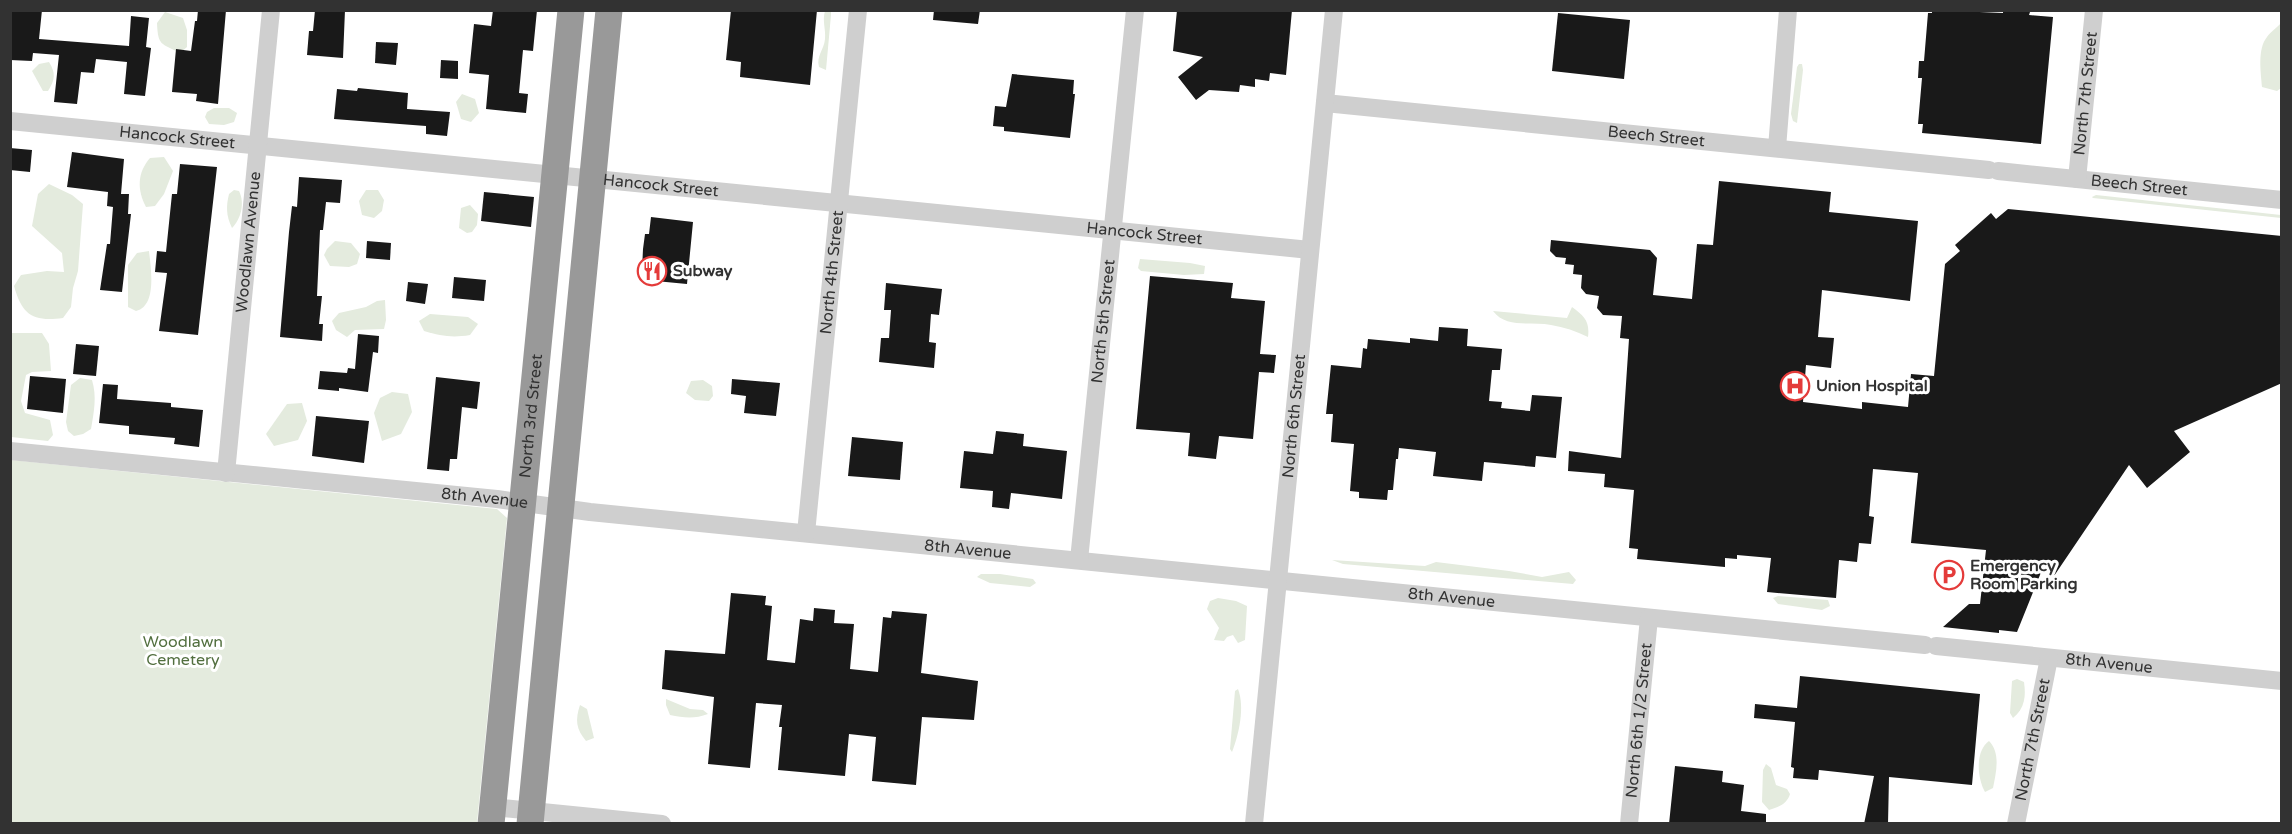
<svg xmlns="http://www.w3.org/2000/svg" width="2292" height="834" font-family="'Varela Round',sans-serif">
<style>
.green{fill:#e4ebde}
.building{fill:#191919}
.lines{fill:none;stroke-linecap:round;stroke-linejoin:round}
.minor{stroke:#cfcfcf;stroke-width:18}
.highway{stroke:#999;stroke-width:27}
.labels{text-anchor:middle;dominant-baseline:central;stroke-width:6;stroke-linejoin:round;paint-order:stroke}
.street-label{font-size:16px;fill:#323232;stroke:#fff}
.poi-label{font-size:16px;font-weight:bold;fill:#323232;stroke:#fff;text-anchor:start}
.park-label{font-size:16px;fill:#526f3f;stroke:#fff}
</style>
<rect width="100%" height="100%" fill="#fff"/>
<!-- green -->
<g class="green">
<path d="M825 11H831V15L826 70 819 67C816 56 824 50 825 39 826 29 822 21 825 11Z"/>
<path d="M165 12 183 18 187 30V47L180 53C161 43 158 46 157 23Z"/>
<path d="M2281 23V88L2277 91 2262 87C2261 73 2257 49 2267 37 2270 32 2277 28 2281 23Z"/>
<path d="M49 62C56 73 55 80 48 91H43L32 71 39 64Z"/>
<path d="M1799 64H1802L1803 70 1797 123 1793 121 1791 114 1797 67Z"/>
<path d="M462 94 475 99 479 113 471 122 461 119 456 102Z"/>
<path d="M214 108H229L237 113 234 122 224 125 209 124 205 117 207 112Z"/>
<path d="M164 157 173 171 164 194 155 206 146 207C137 190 137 173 150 158Z"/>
<path d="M49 184 72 195 83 204 78 271 73 288 71 307 63 318C33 322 22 315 14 286L21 275 47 271 64 272 62 253 32 226 38 194Z"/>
<path d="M234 190 239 191C245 203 241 219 232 228 226 216 226 206 229 194Z"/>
<path d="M366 190H378L384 200 382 211 374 218 362 215 359 201Z"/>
<path d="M2096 195 2281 215V218L2093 198 2092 197Z"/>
<path d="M470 205 478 214 477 225 472 232 467 233 459 228 461 208Z"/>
<path d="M335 241 351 243 360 254 357 264 349 267 330 266 324 255 327 249Z"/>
<path d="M149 251C151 269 157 306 136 311L128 307V265L137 253Z"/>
<path d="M1140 259 1190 263 1205 266 1204 274 1184 275 1141 271 1138 268Z"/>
<path d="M385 300 386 320 384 329 355 330 347 337 336 330 332 321 339 313 366 307 377 301Z"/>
<path d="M1572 307C1584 316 1590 321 1588 337 1576 331 1564 327 1551 325 1532 321 1506 329 1493 311L1567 318Z"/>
<path d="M430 314 468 317 478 324 470 335C452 338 441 336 424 331L419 321Z"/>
<path d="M11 333H42L49 344 51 371 32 372 26 375 21 401 25 413 50 420 53 435 48 441 11 437Z"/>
<path d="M80 378 92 380C97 397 94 411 91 429L83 434 74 436 68 431 66 422 71 385Z"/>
<path d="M703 380 712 386 713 396 709 401 695 400 686 393 691 381Z"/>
<path d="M392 392 408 394 412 412 401 434 382 441 374 413 380 398Z"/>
<path d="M302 403 307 421 298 440 274 446 266 434 287 404Z"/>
<path d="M11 460 497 509 507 518 477 823 11 824Z"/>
<path d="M1332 560 1425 566 1436 562 1509 571 1542 577 1569 572 1576 580 1573 584 1343 564Z"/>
<path d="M981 574H1000L1033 579 1036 583 1030 587 990 583 977 577Z"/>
<path d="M1778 596 1828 600 1830 606 1822 610 1778 604 1773 598Z"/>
<path d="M1218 598 1236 601 1247 606 1245 640 1238 643 1233 635 1227 637 1224 641 1214 640 1219 628 1207 609 1210 601Z"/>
<path d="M2017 679 2024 682C2026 696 2025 708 2013 718L2010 713 2012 681Z"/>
<path d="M1238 689C1245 707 1239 734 1232 752L1230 749 1235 691Z"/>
<path d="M666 699 690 709 703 710 708 714C695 719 684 718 670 715L666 705Z"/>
<path d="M580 705 587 709 594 738 586 741C576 729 575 720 580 705Z"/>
<path d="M1989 741C2001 753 1996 773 1993 788L1985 792C1977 778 1975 751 1989 741Z"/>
<path d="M1766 764 1771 768 1776 785 1787 789 1790 794C1787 804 1779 807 1769 810L1762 802 1763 770Z"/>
</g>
<!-- building -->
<g class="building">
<path d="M10 10H42L39 39 129 46 131 16 149 18 146 47 151 48 145 96 124 94 127 62 96 59 94 73 81 72 77 104 54 102 59 55 33 53 32 61 10 60Z"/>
<path d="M198 10H226L218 104 196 101 197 94 172 92 176 49 191 51 195 21H197Z"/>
<path d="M315 10H345L343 58 307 55 309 31H313Z"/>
<path d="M493 10H537L533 51 523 50 519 93 528 94 526 113 486 109 489 75 469 73 474 24 491 26Z"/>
<path d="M731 10H817L810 85 740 77 741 62 726 60Z"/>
<path d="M934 10H980L978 24 933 20Z"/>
<path d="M1177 10H1292L1286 75 1270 73 1269 81 1255 79V87L1240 85 1239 92 1209 90 1196 100 1178 77 1203 57 1173 51Z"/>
<path d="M1932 10 2003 13V10H2017L2030 12 2029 15 2053 17 2041 144 1922 133 1923 124H1918L1922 78H1918L1919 61H1924L1928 13H1932Z"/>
<path d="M1558 13 1630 20 1624 79 1552 71Z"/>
<path d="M376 42 398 43 396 65 375 63Z"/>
<path d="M441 60 458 61V79L440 78Z"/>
<path d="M1012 74 1074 80 1073 94H1075L1070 138 1004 131V127L993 126 995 106 1006 107Z"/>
<path d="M358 88 408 93 407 109 450 112 447 136 426 134V126L334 119 337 89 357 91Z"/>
<path d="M10 148 32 150 30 172 10 170Z"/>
<path d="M72 152 124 159 121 194H129L128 214H131L122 292 100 290 107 244H110L113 207 107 206 108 192 67 187Z"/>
<path d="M180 164 217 167 198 335 159 331 167 273 155 272 157 251 166 252 172 194H177Z"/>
<path d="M299 177 342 180 340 203 326 202 323 230H320L317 296H322L319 324H323L322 341 280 337 289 232 292 206 297 207Z"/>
<path d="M1719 181 1831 192 1829 212 1918 221 1910 301 1822 290 1818 337 1834 338 1831 368 1806 365 1803 402 1862 409V402L1908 407 1911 374 1934 376 1945 264 1960 251 1955 245 1991 213 1996 219 2008 209 2282 236V383L2174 431 2190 452 2147 488 2129 465 2054 576 2046 560 2017 632 1999 630V633L1943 627 1969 604H1980L1986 550 1911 543 1918 473 1873 469 1869 516 1874 517 1871 544 1859 543 1857 562 1839 560 1836 598 1767 592 1771 558 1737 555V559L1725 558V567L1637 559 1638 549 1629 548 1634 490 1604 487 1605 474 1568 471 1569 451 1621 458 1629 339 1620 338 1622 316 1603 315 1597 308 1599 296 1586 294 1581 288 1582 275 1573 274 1574 265 1565 264 1566 258 1556 257 1550 251 1551 240 1650 250 1657 258 1653 295 1692 299 1697 244 1713 245Z"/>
<path d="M484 192 534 197 531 227 481 221Z"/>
<path d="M651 217 693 222 687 284 645 280 646 271 642 270 643 249 645 234H649Z"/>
<path d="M367 241 391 243 390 260 366 258Z"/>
<path d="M1150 276 1233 283 1231 298 1265 301 1260 354 1276 355 1274 373 1259 372 1253 439 1219 436 1216 459 1188 456 1190 433 1136 429Z"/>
<path d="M454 277 486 280 484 301 452 298Z"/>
<path d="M408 282 428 284 425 304 406 301Z"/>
<path d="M886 283 942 289 939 315 931 314 929 342 936 343 934 368 879 362 881 338H889L891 310H884Z"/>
<path d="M1439 327 1468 329 1467 346 1502 349 1500 370H1492L1489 401 1502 402 1501 408 1530 411 1532 395 1562 397 1556 458 1536 456 1535 467 1484 462 1482 481 1433 476 1436 452 1399 448 1398 459H1396L1393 490H1388L1387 500 1359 498V492L1350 491 1354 444 1331 442 1333 414H1326L1331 365 1361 368 1363 348 1367 349 1368 339 1410 343V338L1438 341Z"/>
<path d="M358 334 379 336 378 353 373 352 368 392 339 388V391L318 389 320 371 347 373 348 368 355 369Z"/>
<path d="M76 344 99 346 96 376 73 374Z"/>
<path d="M30 376 66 379 63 413 27 409Z"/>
<path d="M436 377 480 382 477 409 462 407 457 459H450L449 471 427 469Z"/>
<path d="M732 379 780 383 776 416 744 413 746 396 731 394Z"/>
<path d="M103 384 118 385 117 399 171 403V407L203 410 199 447 174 444 175 438 129 434V426L99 423Z"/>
<path d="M316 416 369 421 364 463 312 456Z"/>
<path d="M996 431 1024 434 1023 446 1067 451 1062 499 1011 493 1009 509 992 507 993 491 960 488 964 451 993 454Z"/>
<path d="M852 437 903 442 900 480 848 476Z"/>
<path d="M731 593 766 596 765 605 772 606 767 660 795 663 800 619 813 621 814 608 835 610 834 623 854 624 850 669 878 672 883 617 891 618 892 611 927 614 921 673 978 681 974 720 922 717 916 785 872 781 876 737 849 734 845 776 778 770 782 727H779L782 705 756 703 750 768 708 764 714 697 662 689 665 650 725 654Z"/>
<path d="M1800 676 1980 694 1972 785 1889 777 1888 824H1864L1874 776 1819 770 1818 780 1793 778 1794 768 1791 767 1795 722 1754 718 1755 704 1797 708Z"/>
<path d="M1675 766 1723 771 1722 782 1744 785 1741 811 1766 814V824H1669Z"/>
</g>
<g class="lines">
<!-- minor -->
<g class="minor">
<path id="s1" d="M1325 103 1989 170"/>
<path id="s2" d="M10 121 1310 250"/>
<path d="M1777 148 1788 10"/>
<path id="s3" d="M1998 171 2282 200"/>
<path id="s4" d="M2077 179 2094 10"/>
<path id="s5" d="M10 451 497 499 590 512 1925 645"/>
<path id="s6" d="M226 473 271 10"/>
<path id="s7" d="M806 533 858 10"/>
<path id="s8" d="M1079 560 1135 10"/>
<path id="s9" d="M1936 646 2282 681"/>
<path d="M493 807 662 824"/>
<path id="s10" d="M1254 824 1334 10"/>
<path id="s11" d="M1629 824 1649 618"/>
<path id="s12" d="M2016 824 2049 658"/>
</g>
<!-- highway -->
<g class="highway">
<path id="s13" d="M491 824 571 10"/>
<path d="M530 824 609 10"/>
</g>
</g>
<!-- icons -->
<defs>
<g id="restaurant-ring" transform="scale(1.5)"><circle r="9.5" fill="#fff" stroke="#e43b3a" stroke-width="1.5"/><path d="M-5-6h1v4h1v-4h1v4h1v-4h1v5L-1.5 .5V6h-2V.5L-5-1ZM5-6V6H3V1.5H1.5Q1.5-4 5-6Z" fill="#e43b3a"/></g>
<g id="hospital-ring" transform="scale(1.5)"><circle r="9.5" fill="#fff" stroke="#e43b3a" stroke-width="1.5"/><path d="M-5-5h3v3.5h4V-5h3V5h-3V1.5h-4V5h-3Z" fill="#e43b3a"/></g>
<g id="parking-ring" transform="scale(1.5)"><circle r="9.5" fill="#fff" stroke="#e43b3a" stroke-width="1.5"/><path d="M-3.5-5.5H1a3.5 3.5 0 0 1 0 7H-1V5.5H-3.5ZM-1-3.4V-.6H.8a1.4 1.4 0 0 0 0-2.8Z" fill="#e43b3a"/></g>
</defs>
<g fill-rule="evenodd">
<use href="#restaurant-ring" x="652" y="271"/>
<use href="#hospital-ring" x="1795" y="386"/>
<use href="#parking-ring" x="1949" y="575"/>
</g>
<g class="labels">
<!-- street labels -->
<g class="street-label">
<text stroke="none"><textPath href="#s4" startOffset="86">North 7th Street</textPath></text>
<text stroke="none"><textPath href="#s1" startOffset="333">Beech Street</textPath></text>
<text stroke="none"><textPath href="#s2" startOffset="168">Hancock Street</textPath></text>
<text stroke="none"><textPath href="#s2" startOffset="654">Hancock Street</textPath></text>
<text stroke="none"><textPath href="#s3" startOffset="142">Beech Street</textPath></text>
<text stroke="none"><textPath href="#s2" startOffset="1140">Hancock Street</textPath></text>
<text stroke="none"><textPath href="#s6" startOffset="232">Woodlawn Avenue</textPath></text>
<text stroke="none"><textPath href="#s7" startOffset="262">North 4th Street</textPath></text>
<text stroke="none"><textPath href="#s8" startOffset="240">North 5th Street</textPath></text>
<text stroke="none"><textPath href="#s13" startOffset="410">North 3rd Street</textPath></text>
<text stroke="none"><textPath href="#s10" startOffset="410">North 6th Street</textPath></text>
<text stroke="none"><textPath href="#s5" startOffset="477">8th Avenue</textPath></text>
<text stroke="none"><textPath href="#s5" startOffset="963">8th Avenue</textPath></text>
<text stroke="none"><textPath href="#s5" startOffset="1449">8th Avenue</textPath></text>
<text stroke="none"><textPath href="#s9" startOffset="174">8th Avenue</textPath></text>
<text stroke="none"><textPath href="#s11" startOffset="104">North 6th 1/2 Street</textPath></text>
<text stroke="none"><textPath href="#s12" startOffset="86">North 7th Street</textPath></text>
</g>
<!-- poi labels -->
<g class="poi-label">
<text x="673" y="271">Subway</text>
<text x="1816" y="386">Union Hospital</text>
<text x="1970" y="566">Emergency<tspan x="1970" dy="18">Room Parking</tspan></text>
</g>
<!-- park labels -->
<g class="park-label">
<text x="183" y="642">Woodlawn<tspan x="183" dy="18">Cemetery</tspan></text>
</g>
</g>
<!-- border -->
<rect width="2292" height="834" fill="none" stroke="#323232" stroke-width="24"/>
</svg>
